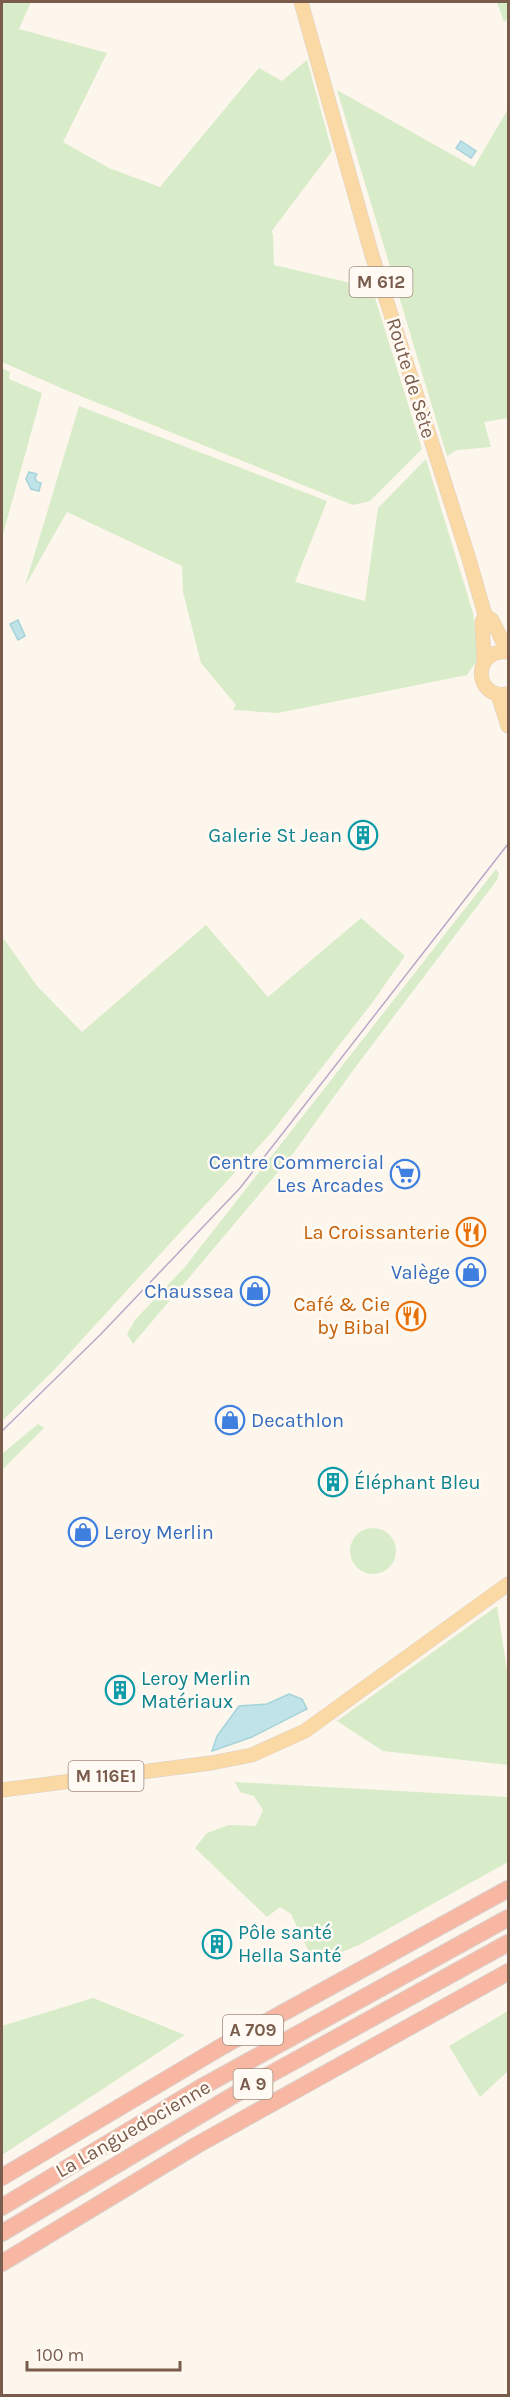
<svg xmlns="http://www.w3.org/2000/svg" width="510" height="2397" font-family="Karla,sans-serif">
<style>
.green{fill:#d8ecc9}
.water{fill:#bfe3e8;stroke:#a5d3da;stroke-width:1.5}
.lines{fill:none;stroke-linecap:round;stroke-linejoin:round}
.major-casing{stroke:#dad1cd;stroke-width:15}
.highway-casing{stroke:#dad1cd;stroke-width:18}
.major{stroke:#fbd9a5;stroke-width:14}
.highway{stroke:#f7b7a3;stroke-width:16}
.tram{stroke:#b9a8c9;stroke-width:1.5}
.labels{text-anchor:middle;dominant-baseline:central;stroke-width:5;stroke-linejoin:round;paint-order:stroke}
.shield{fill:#fffaf3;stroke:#a28b7f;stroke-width:1.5}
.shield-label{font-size:18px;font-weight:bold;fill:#7a5c4d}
.street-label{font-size:20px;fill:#7a5c4d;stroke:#fffaf3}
.culture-label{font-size:20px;fill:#0d838f;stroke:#fffaf3;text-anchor:start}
.shop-label{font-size:20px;fill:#366cbe;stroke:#fffaf3;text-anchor:end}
.food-label{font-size:20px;fill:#c56008;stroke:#fffaf3;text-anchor:end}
</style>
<rect width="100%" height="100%" fill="#fdf6ec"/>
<!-- green -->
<g class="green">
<path d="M2 2H31L19 29 107 53 63 142 109 168 160 187 259 68 282 81 307 60 332 151 271 232 273 234 274 265 372 288 422 449 370 501 353 505 68 391 2 362Z"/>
<path d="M497 2H508V18L504 22Z"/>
<path d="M337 90 474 167 508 109V418L484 422 491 447 457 450 447 456Z"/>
<path d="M2 368 10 372 9 379 42 393 2 538Z"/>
<path d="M79 406 327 501 295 582 365 601 378 508 426 459 473 613 478 648 476 662 467 675 278 713 233 710 236 705 201 663 183 592 182 566 67 512 25 586Z"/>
<path d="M496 869 499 873 497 880 354 1069 289 1159 133 1344 127 1334 135 1320 184 1268Z"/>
<path d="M361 918 405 956 372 1003 271 1133 55 1369 2 1421V941L4 939 37 986 82 1032 206 925 268 997Z"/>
<path d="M38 1424 44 1428 2 1470V1454Z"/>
<circle cx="373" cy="1551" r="23"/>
<path d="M497 1606 508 1677V1765L383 1751 337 1721Z"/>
<path d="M235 1782 508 1797V1862L359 1945 314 1963 291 1914 280 1907 267 1917 195 1848 207 1833 229 1825 256 1826 263 1810 254 1796 240 1792Z"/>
<path d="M93 1998 185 2035 2 2155V2026Z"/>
<path d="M508 2011V2071L480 2097 449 2046Z"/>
</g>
<!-- water -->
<g class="water">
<path d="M461 141 476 151 471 158 456 148Z"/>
<path d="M29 472 37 474 35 478 37 482 41 483 39 491 31 489 26 479Z"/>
<path d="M18 620 25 636 18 640 10 624Z"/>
<path d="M289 1694 302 1699 307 1709 252 1737 212 1751 217 1736 239 1706 267 1704Z"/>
</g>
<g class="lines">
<!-- major casing -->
<g class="major-casing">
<g id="major">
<path d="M301 2 371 252 469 559 485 615 482 622 484 662"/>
<path d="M485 615 492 620 508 652"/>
<path d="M508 652C471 649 474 700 508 694"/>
<path d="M498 695 508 726"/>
<path d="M2 1790 211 1763 252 1755 305 1731 508 1584"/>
</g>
</g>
<!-- highway casing -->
<g class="highway-casing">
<g id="highway">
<path d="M2 2177 221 2047 508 1889"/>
<path d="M2 2207 200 2088 508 1918"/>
<path d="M2 2233 249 2086 508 1943"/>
<path d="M2 2263 197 2145 508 1972"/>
</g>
</g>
<!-- major -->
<use href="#major" class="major"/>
<!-- highway -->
<use href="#highway" class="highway"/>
<!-- tram -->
<path class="tram" d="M2 1431 101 1334 240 1188 508 844"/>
</g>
<!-- icons -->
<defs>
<g id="building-ring" transform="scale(1.5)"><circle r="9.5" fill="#fffaf3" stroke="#0f9aa8" stroke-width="1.5"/><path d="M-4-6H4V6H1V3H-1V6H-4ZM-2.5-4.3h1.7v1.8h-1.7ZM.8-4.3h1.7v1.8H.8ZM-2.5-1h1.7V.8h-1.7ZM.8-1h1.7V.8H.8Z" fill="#0f9aa8"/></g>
<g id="supermarket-ring" transform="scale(1.5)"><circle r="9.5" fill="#fffaf3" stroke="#3f7fe0" stroke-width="1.5"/><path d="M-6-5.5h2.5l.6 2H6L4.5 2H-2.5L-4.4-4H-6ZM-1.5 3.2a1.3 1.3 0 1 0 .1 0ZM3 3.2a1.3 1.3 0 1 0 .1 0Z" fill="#3f7fe0"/></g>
<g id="restaurant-ring" transform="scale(1.5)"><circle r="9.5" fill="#fffaf3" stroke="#e8710a" stroke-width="1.5"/><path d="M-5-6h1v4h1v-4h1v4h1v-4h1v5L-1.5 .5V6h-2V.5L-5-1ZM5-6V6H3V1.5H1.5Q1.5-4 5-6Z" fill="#e8710a"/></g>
<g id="shop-ring" transform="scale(1.5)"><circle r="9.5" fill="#fffaf3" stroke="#3f7fe0" stroke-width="1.5"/><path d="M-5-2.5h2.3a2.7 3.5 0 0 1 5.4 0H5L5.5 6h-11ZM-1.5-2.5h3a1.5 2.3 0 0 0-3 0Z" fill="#3f7fe0"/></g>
</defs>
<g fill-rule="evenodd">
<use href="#building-ring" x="363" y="835"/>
<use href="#supermarket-ring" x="405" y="1174"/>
<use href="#restaurant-ring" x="471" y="1232"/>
<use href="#shop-ring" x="471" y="1272"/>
<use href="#shop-ring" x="255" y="1291"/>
<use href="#restaurant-ring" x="411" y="1316"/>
<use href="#shop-ring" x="230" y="1420"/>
<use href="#building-ring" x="333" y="1482"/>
<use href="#shop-ring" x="83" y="1532"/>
<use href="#building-ring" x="120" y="1690"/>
<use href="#building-ring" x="217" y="1944"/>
</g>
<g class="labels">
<!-- shield labels -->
<g class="shield">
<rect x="349.5" y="267" width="63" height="30" rx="4.5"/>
<rect x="68.5" y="1761" width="75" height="30" rx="4.5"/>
<rect x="223" y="2015" width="60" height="30" rx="4.5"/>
<rect x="233.5" y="2069" width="39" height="30" rx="4.5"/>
</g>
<g class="shield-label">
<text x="381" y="282">M 612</text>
<text x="106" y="1776">M 116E1</text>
<text x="253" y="2030">A 709</text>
<text x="253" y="2084">A 9</text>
</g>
<!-- street labels -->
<g class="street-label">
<text transform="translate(411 378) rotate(73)">Route de Sète</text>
<text transform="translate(133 2129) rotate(-30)">La Languedocienne</text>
</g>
<!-- culture labels -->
<g class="culture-label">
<text x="342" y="835" text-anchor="end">Galerie St Jean</text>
<text x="354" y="1482">Éléphant Bleu</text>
<text x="141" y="1678">Leroy Merlin<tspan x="141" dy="23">Matériaux</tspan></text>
<text x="238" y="1932">Pôle santé<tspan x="238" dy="23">Hella Santé</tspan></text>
</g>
<!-- shop labels -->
<g class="shop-label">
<text x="384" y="1162">Centre Commercial<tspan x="384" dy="23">Les Arcades</tspan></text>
<text x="450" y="1272">Valège</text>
<text x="234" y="1291">Chaussea</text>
<text x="251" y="1420" text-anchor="start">Decathlon</text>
<text x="104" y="1532" text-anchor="start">Leroy Merlin</text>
</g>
<!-- food labels -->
<g class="food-label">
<text x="450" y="1232">La Croissanterie</text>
<text x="390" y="1304">Café &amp; Cie<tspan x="390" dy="23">by Bibal</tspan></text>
</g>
</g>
<!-- border -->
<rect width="510" height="2397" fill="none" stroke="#7a5c4d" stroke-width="6"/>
<!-- scale -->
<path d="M27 2361v9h153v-9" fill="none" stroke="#7a5c4d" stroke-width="3"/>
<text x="36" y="2361" font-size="18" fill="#7a5c4d" stroke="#fffaf3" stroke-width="4.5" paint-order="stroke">100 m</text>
</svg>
